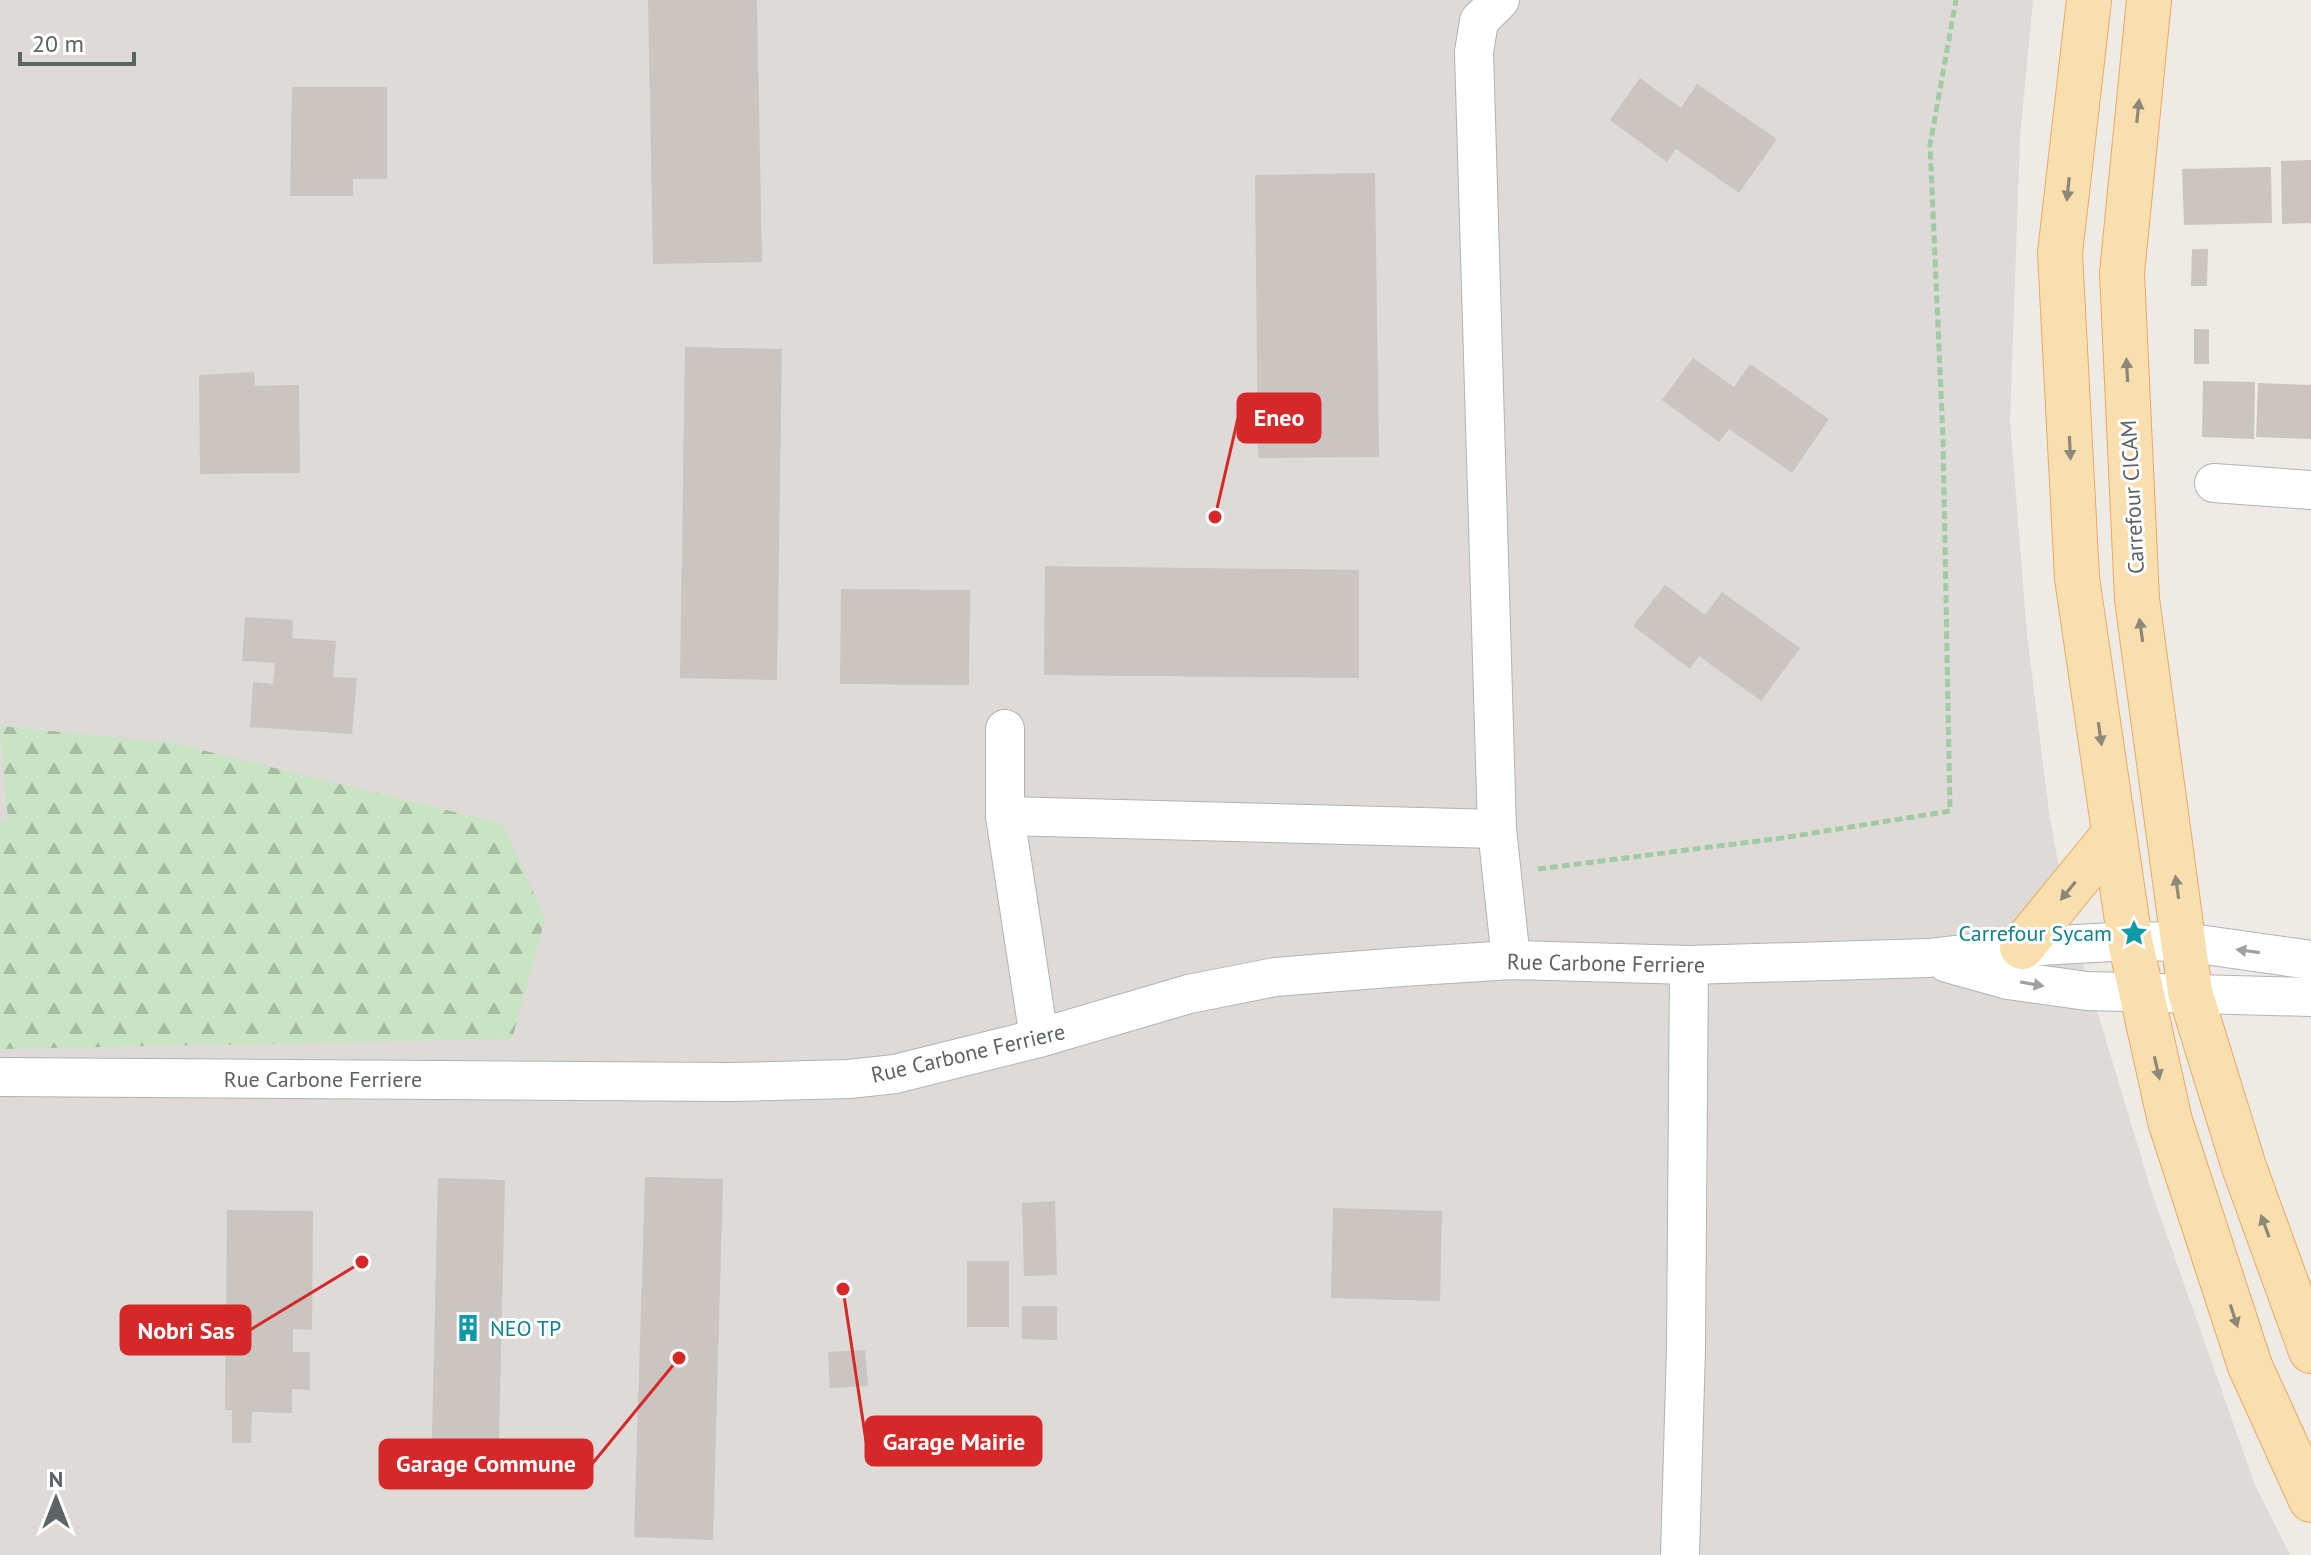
<svg xmlns="http://www.w3.org/2000/svg" width="2311" height="1555" font-family="'PT Sans',sans-serif">
<style>
.industrial{fill:#dddad7}
.forest{fill:url(#forest-firs)}
.building{fill:#cac5c1}
.lines{fill:none;stroke-linecap:round;stroke-linejoin:round}
.minor-casing{stroke:#b0b4b6;stroke-width:40}
.major-casing{stroke:#e9a962;stroke-width:46}
.path{stroke:#a1cca3;stroke-width:5;stroke-dasharray:8 4;stroke-linecap:butt}
.minor{stroke:#fff;stroke-width:38}
.major{stroke:#fadfae;stroke-width:44}
.oneway{fill:#8c887a}
.oneway2{fill:#9ea1a2}
.labels{text-anchor:middle;dominant-baseline:central;stroke-width:6;stroke-linejoin:round;paint-order:stroke}
.street-label{font-size:22px;fill:#5d6264;stroke:#fff}
.culture-label{font-size:22px;fill:#0d838f;stroke:#fff;text-anchor:end}
.leader{fill:none;stroke:#d62828;stroke-width:3}
.callout-dot{fill:#d62828;stroke:#fff;stroke-width:3}
.callout{fill:#d62828;stroke:#d62828;stroke-width:3}
.callout-label{font-size:24px;text-anchor:middle;font-weight:bold;fill:#fff}
</style>
<defs>
<pattern id="forest-firs" width="22" height="20" patternUnits="userSpaceOnUse" patternTransform="scale(2)"><rect width="22" height="20" fill="#c9e4c3"/><path d="M5 1l3.5 6h-7zM16 11l3.5 6h-7z" fill="#a6bca2"/></pattern>
</defs>
<rect width="100%" height="100%" fill="#eeeae5"/>
<!-- industrial -->
<path class="industrial" d="M0 0H2033L2020 137 2010 422 2027 634 2049 813 2067 911 2152 1193 2255 1485 2290 1555H0Z"/>
<!-- forest -->
<path class="forest" d="M0 726 173 743 503 824 545 919 512 1039 0 1049V822L8 820Z"/>
<!-- building -->
<g class="building">
<path d="M648 0H757L762 262 653 264Z"/>
<path d="M1640 78 1681 108 1697 84 1777 139 1739 193 1676 149 1667 162 1610 120Z"/>
<path d="M292 87H387V179H353V196H290Z"/>
<path d="M2311 160V223L2282 224 2281 161Z"/>
<path d="M2271 167 2272 223 2184 225 2182 169Z"/>
<path d="M1375 173 1379 457 1258 458 1255 175Z"/>
<path d="M2192 249H2208L2207 286H2191Z"/>
<rect x="2194" y="329" width="15" height="35"/>
<path d="M685 347 782 349 777 680 680 678Z"/>
<path d="M1693 358 1734 387 1750 364 1829 419 1792 473 1729 429 1719 442 1662 400Z"/>
<path d="M254 372 255 386 299 385 300 473 200 474 199 375Z"/>
<path d="M2203 381 2255 382 2254 439 2202 437Z"/>
<path d="M2258 383 2311 385V439L2256 437Z"/>
<path d="M1045 566 1359 570V678L1044 675Z"/>
<path d="M1665 585 1705 615 1722 592 1800 648 1761 701 1699 656 1690 669 1633 626Z"/>
<path d="M841 589 970 590 969 685 840 684Z"/>
<path d="M245 617 293 620 292 638 336 641 333 677 357 678 352 734 250 727 253 682 273 684 275 663 242 661Z"/>
<path d="M645 1177 723 1179 713 1540 634 1537Z"/>
<path d="M438 1178 505 1180 498 1479 431 1477Z"/>
<path d="M1055 1201 1057 1275 1024 1276 1022 1203Z"/>
<path d="M1333 1208 1442 1211 1440 1301 1331 1298Z"/>
<path d="M227 1210 313 1211 312 1330 293 1329V1352H310V1390L292 1389V1413L252 1412 251 1443H232V1410H225Z"/>
<rect x="967" y="1261" width="42" height="66"/>
<path d="M1022 1306H1057V1340L1022 1339Z"/>
<path d="M865 1350 868 1386 830 1388 828 1352Z"/>
</g>
<g class="lines">
<!-- minor casing -->
<g class="minor-casing">
<g id="minor">
<path d="M1500 0 1479 21 1474 52 1497 829 1511 960"/>
<path d="M2214 483 2311 490"/>
<path d="M1005 729V816L1039 1038"/>
<path d="M1005 816 1497 829"/>
<path d="M1947 963 2008 980 2087 991 2311 997"/>
<path d="M0 1077 730 1082 849 1079 895 1074 1039 1038 1189 994 1275 977 1402 967 1511 960 1689 965 1929 958 2022 947 2130 941 2184 942 2311 960"/>
<path d="M1680 1555 1686 1348 1689 965"/>
</g>
</g>
<!-- major casing -->
<g class="major-casing">
<g id="major">
<path d="M2089 0 2060 253 2077 578 2130 941 2170 1121 2250 1366 2311 1500"/>
<path d="M2149 0 2122 273 2137 599 2190 992 2244 1167 2311 1351"/>
<path d="M2022 947 2114 834"/>
</g>
</g>
<!-- path -->
<path class="path" d="M1538 869 1782 838 1950 811 1943 438 1930 145 1956 0"/>
<!-- minor -->
<use href="#minor" class="minor"/>
<!-- major -->
<use href="#major" class="major"/>
</g>
<!-- one-way arrows -->
<defs><path id="oneway-solid" d="M-6-.8H1V-3.2L6.5 0L1 3.2V.8H-6Z" transform="scale(2)"/></defs>
<g class="oneway">
<use href="#oneway-solid" transform="translate(2138 111) rotate(-84)"/>
<use href="#oneway-solid" transform="translate(2068 189) rotate(96)"/>
<use href="#oneway-solid" transform="translate(2127 370) rotate(-93)"/>
<use href="#oneway-solid" transform="translate(2070 448) rotate(87)"/>
<use href="#oneway-solid" transform="translate(2141 630) rotate(-98)"/>
<use href="#oneway-solid" transform="translate(2100 734) rotate(82)"/>
<use href="#oneway-solid" transform="translate(2177 887) rotate(-98)"/>
<use href="#oneway-solid" transform="translate(2068 891) rotate(129)"/>
<use href="#oneway-solid" transform="translate(2157 1068) rotate(77)"/>
<use href="#oneway-solid" transform="translate(2265 1226) rotate(-110)"/>
<use href="#oneway-solid" transform="translate(2234 1316) rotate(72)"/>
</g>
<g class="oneway2">
<use href="#oneway-solid" transform="translate(2248 951) rotate(-172)"/>
<use href="#oneway-solid" transform="translate(2032 984) rotate(10)"/>
</g>
<!-- icons -->
<defs>
<g id="sight-bare" transform="scale(2.16)"><path d="M0-6L1.8-2.2L6-1.7L2.9 1.2L3.7 5.4L0 3.3L-3.7 5.4L-2.9 1.2L-6-1.7L-1.8-2.2Z" fill="#0f9aa8" stroke="#fff" stroke-width="2.5" paint-order="stroke"/></g>
<g id="building-bare" transform="scale(2.16)"><path d="M-4-6H4V6H1V3H-1V6H-4ZM-2.5-4.3h1.7v1.8h-1.7ZM.8-4.3h1.7v1.8H.8ZM-2.5-1h1.7V.8h-1.7ZM.8-1h1.7V.8H.8Z" fill="#0f9aa8" stroke="#fff" stroke-width="2.5" paint-order="stroke"/></g>
</defs>
<g fill-rule="evenodd">
<use href="#sight-bare" x="2134" y="933"/>
<use href="#building-bare" x="468" y="1328"/>
</g>
<g class="labels">
<!-- street labels -->
<g class="street-label">
<text transform="translate(2132 497) rotate(-93)">Carrefour CICAM</text>
<text transform="translate(1606 963) rotate(1)">Rue Carbone Ferriere</text>
<text transform="translate(968 1053) rotate(-13)">Rue Carbone Ferriere</text>
<text x="323" y="1079">Rue Carbone Ferriere</text>
</g>
<!-- culture labels -->
<g class="culture-label">
<text x="2112" y="933">Carrefour Sycam</text>
<text x="490" y="1328" text-anchor="start">NEO TP</text>
</g>
</g>
<!-- callouts -->
<path class="leader" d="M1215 517L1238 418M362 1262L250 1330M843 1289L866 1441M679 1358L592 1464"/>
<g class="callout-dot">
<circle cx="1215" cy="517" r="8"/>
<circle cx="362" cy="1262" r="8"/>
<circle cx="843" cy="1289" r="8"/>
<circle cx="679" cy="1358" r="8"/>
</g>
<g class="callout">
<rect x="1238" y="394" width="82" height="48" rx="8"/>
<rect x="121" y="1306" width="129" height="48" rx="8"/>
<rect x="866" y="1417" width="175" height="48" rx="8"/>
<rect x="380" y="1440" width="212" height="48" rx="8"/>
</g>
<g class="callout-label">
<text x="1279" y="426">Eneo</text>
<text x="186" y="1339">Nobri Sas</text>
<text x="954" y="1450">Garage Mairie</text>
<text x="486" y="1472">Garage Commune</text>
</g>
<!-- north arrow -->
<g transform="translate(56 1499)" stroke="#ffffff" stroke-width="6" paint-order="stroke">
<path d="M0-6L14 30L0 20L-14 30Z" fill="#5d6264"/>
<text y="-12" font-size="22" font-weight="bold" text-anchor="middle" fill="#5d6264">N</text>
</g>
<!-- scale -->
<path d="M20 52v12h114v-12" fill="none" stroke="#5d6264" stroke-width="4"/>
<text x="32" y="52" font-size="24" fill="#5d6264" stroke="#ffffff" stroke-width="6" paint-order="stroke">20 m</text>
</svg>
